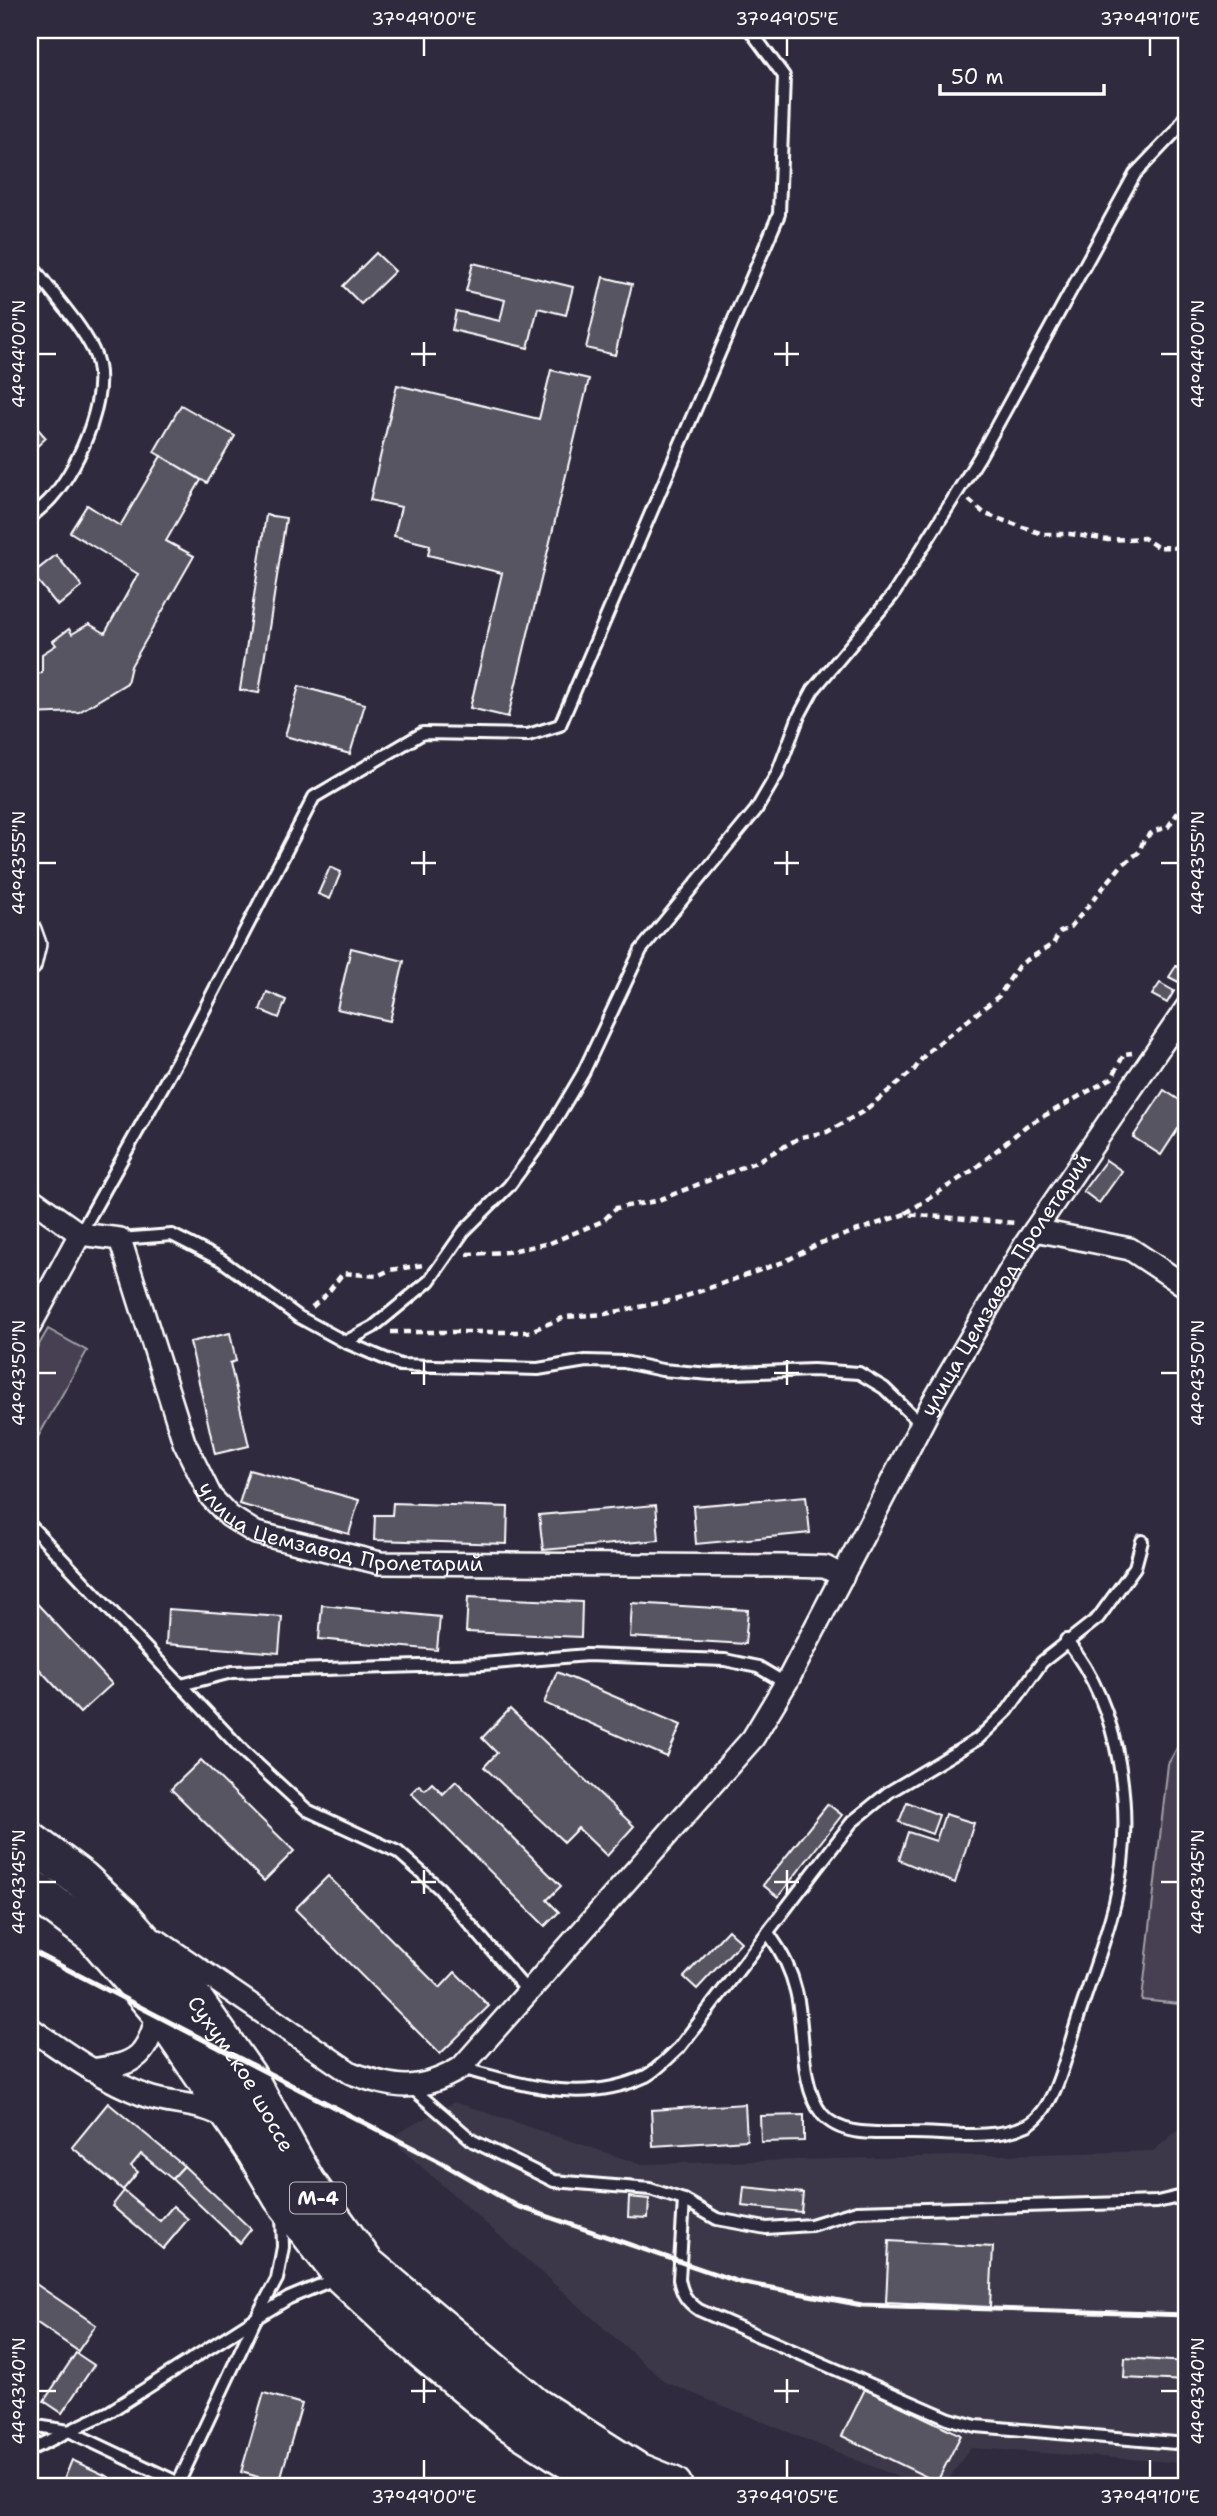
<svg xmlns="http://www.w3.org/2000/svg" width="1217" height="2516" font-family="'Shantell Sans',sans-serif">
<style>
.built{fill:#3c3749}
.green{fill:#464152;stroke:#a2a0a8;stroke-width:2}
.building{fill:#595564;stroke:#fff;stroke-width:2}
.lines{fill:none;stroke-linecap:round;stroke-linejoin:round}
.service-casing{stroke:#fff;stroke-width:16}
.minor-casing{stroke:#fff;stroke-width:26}
.trunk-casing{stroke:#fff;stroke-width:42}
.path{stroke:#fff;stroke-width:4.5;stroke-dasharray:7 5;stroke-linecap:butt}
.service{stroke:#2f2a3d;stroke-width:10}
.minor{stroke:#2f2a3d;stroke-width:21}
.trunk{stroke:#2f2a3d;stroke-width:37}
.rail{stroke:#fff;stroke-width:5}
.ticks{fill:none;stroke:#fff;stroke-width:2.5}
.labels{text-anchor:middle;dominant-baseline:central;stroke-width:5;stroke-linejoin:round;paint-order:stroke}
.shield{fill:#2f2a3d;stroke:#c1bfc5;stroke-width:2}
.shield-label{font-size:19px;font-weight:bold;fill:#fff}
.street-label{font-size:21px;fill:#fff;stroke:#2f2a3d}
.neatline{fill:none;stroke:#fff;stroke-width:2.5}
.ticks-label{font-size:18px;text-anchor:middle;fill:#fff}
</style>
<rect width="100%" height="100%" fill="#2f2a3d"/>
<filter id="ink" filterUnits="userSpaceOnUse"><feTurbulence type="fractalNoise" baseFrequency=".0143" numOctaves="2"/><feDisplacementMap in="SourceGraphic" scale="14" xChannelSelector="R" yChannelSelector="G"/><feConvolveMatrix kernelMatrix="1 2 1 2 8 2 1 2 1" color-interpolation-filters="sRGB"/></filter>
<g filter="url(#ink)">
<!-- built -->
<path class="built" d="M454 2102 640 2164 1153 2151 1187 2122V2463L970 2448 944 2486H920L665 2382 389 2138Z"/>
<!-- green -->
<g class="green">
<path d="M48 1329 87 1351 30 1451V1360Z"/>
<path d="M1187 1730V2024L1179 2004 1142 2000 1168 1764Z"/>
</g>
<!-- building -->
<g class="building">
<path d="M376 253 395 271 361 304 343 286Z"/>
<path d="M473 263 573 287 566 315 538 308 528 348 452 330 456 311 500 321 505 300 466 291Z"/>
<path d="M603 277 632 284 615 355 586 348Z"/>
<path d="M30 284 43 295 30 311Z"/>
<path d="M551 370 589 379 508 717 470 708 502 573 428 555 430 545 394 536 401 507 370 500 397 385 539 419Z"/>
<path d="M181 405 235 436 207 483 154 452Z"/>
<path d="M30 420 46 438 30 453Z"/>
<path d="M161 456 201 480 166 541 194 556 131 666 127 683 79 712 30 714V674L42 673V654L56 645 53 641 69 629 72 634 89 624 105 633 138 574 70 532 87 505 120 526Z"/>
<path d="M266 515 286 518 259 693 240 690Z"/>
<path d="M56 555 82 586 58 606 32 574Z"/>
<path d="M299 686 365 704 350 754 285 736Z"/>
<path d="M330 867 341 872 330 899 318 894Z"/>
<path d="M351 948 404 961 390 1021 337 1009Z"/>
<path d="M1176 966 1187 972 1186 986 1169 977Z"/>
<path d="M1160 983 1174 991 1167 1003 1152 995Z"/>
<path d="M267 992 286 1000 279 1018 260 1010Z"/>
<path d="M1164 1090 1187 1105V1115L1161 1155 1133 1137Z"/>
<path d="M1106 1160 1122 1171 1099 1203 1083 1191Z"/>
<path d="M230 1333 236 1361 230 1363 249 1446 215 1454 190 1342Z"/>
<path d="M249 1470 359 1500 349 1534 239 1504Z"/>
<path d="M806 1496 810 1533 696 1544 693 1506Z"/>
<path d="M393 1503 508 1507 507 1544 374 1540 375 1515H392Z"/>
<path d="M656 1505 659 1540 543 1550 539 1515Z"/>
<path d="M30 1596 112 1684 80 1713 30 1659Z"/>
<path d="M468 1597 582 1602 581 1637 466 1632Z"/>
<path d="M632 1603 748 1610 745 1644 630 1637Z"/>
<path d="M322 1605 440 1617 437 1650 319 1639Z"/>
<path d="M168 1609 282 1617 279 1653 166 1644Z"/>
<path d="M557 1672 681 1725 667 1757 544 1703Z"/>
<path d="M510 1709 634 1826 607 1856 578 1828 564 1842 484 1767 497 1753 482 1738Z"/>
<path d="M201 1760 294 1851 264 1881 171 1789Z"/>
<path d="M456 1781 561 1886 547 1900 559 1912 545 1926 411 1793 419 1785 425 1790 432 1783 443 1794Z"/>
<path d="M907 1802 939 1815 932 1834 899 1822Z"/>
<path d="M828 1804 842 1815 778 1897 763 1885Z"/>
<path d="M945 1814 974 1823 955 1883 899 1860 908 1832 936 1841Z"/>
<path d="M328 1876 440 1988 455 1972 489 2006 440 2054 295 1909Z"/>
<path d="M728 1930 741 1942 697 1989 684 1977Z"/>
<path d="M108 2103 184 2166 172 2179 141 2154 131 2166 138 2172 123 2190 72 2147Z"/>
<path d="M745 2104 747 2140 653 2146 651 2110Z"/>
<path d="M804 2115V2141L761 2142 760 2116Z"/>
<path d="M184 2166 251 2229 240 2243 172 2179Z"/>
<path d="M744 2187 803 2193 801 2212 742 2206Z"/>
<path d="M124 2191 160 2221 173 2206 188 2219 163 2249 112 2206Z"/>
<path d="M629 2197 649 2199 648 2218 628 2217Z"/>
<path d="M889 2241 993 2247 990 2307 886 2302Z"/>
<path d="M30 2280 96 2325 78 2351 30 2318Z"/>
<path d="M76 2353 94 2365 62 2413 44 2401Z"/>
<path d="M1125 2358 1187 2362V2381L1124 2378Z"/>
<path d="M865 2389 961 2435 937 2482 842 2436Z"/>
<path d="M264 2393 302 2404 279 2483 241 2472Z"/>
<path d="M72 2460 109 2477 106 2486 62 2484Z"/>
</g>
<g class="lines">
<!-- service casing -->
<g class="service-casing">
<g id="service">
<path d="M30 269 36 271C55 297 79 322 93 350 113 390 80 465 53 496 47 504 37 511 30 518"/>
<path d="M80 1234 187 1043 314 797 423 733 528 735 560 725 779 214 784 76 750 30"/>
<path d="M120 1239 172 1235 221 1260 299 1317 345 1342 400 1365 538 1369 586 1361 624 1362 662 1370 711 1374 813 1370 859 1373 884 1388 922 1425"/>
<path d="M345 1342 373 1327 429 1281 464 1231 509 1186 545 1137 583 1073 641 950 756 810 777 774 799 716 813 690 893 595 980 456 1135 174 1175 132 1187 114"/>
<path d="M30 1525 244 1752 307 1810 398 1852 439 1888 528 1992"/>
<path d="M181 1685 232 1672 483 1664 587 1655 725 1660 758 1667 785 1683"/>
<path d="M769 1934C782 1952 791 1969 796 1991 805 2025 799 2086 822 2114 843 2139 884 2132 912 2133 949 2133 993 2141 1027 2125 1055 2111 1066 2055 1075 2028 1088 1986 1105 1944 1115 1902 1136 1816 1122 1709 1066 1640"/>
<path d="M461 2068C523 2085 583 2105 646 2076 657 2070 669 2057 679 2048L852 1822 889 1792 978 1739 1008 1710 1042 1662 1098 1618 1135 1567 1142 1541"/>
<path d="M412 2088 473 2141 554 2181 650 2189 684 2200 717 2219 766 2228 811 2225 857 2211 1157 2202 1187 2195"/>
<path d="M684 2200 679 2279C682 2294 686 2301 699 2310L950 2419 976 2426 1187 2444"/>
<path d="M30 2425 69 2431 109 2412 256 2318 277 2279 283 2247 282 2214"/>
<path d="M30 2450 69 2431 179 2483"/>
<path d="M177 2486 256 2318 289 2298 337 2278"/>
</g>
</g>
<!-- minor casing -->
<g class="minor-casing">
<g id="minor">
<path d="M30 930 35 944 30 965"/>
<path id="s1" d="M30 1198 80 1234 120 1239 184 1442 211 1497 229 1516 256 1533 380 1563 785 1566 825 1567 843 1576"/>
<path d="M1035 1230 1130 1249 1187 1287"/>
<path d="M30 1326 80 1234"/>
<path id="s2" d="M158 1941 351 2073C395 2089 419 2093 461 2068L753 1738 789 1678 932 1404 1026 1243 1187 1007"/>
<path d="M30 2028C67 2054 103 2080 146 2096 173 2106 205 2102 228 2120"/>
<path d="M91 2070C140 2064 146 2056 159 2010"/>
</g>
</g>
<!-- trunk casing -->
<g class="trunk-casing">
<g id="trunk">
<path id="s3" d="M30 1841 81 1879 121 1916 191 1996 247 2076 306 2182 365 2264 534 2406 636 2471 673 2486"/>
<path d="M30 1887 95 1936 159 2010 256 2152 282 2197 343 2276 418 2346 510 2422 610 2486"/>
</g>
</g>
<!-- path -->
<g class="path">
<path d="M969 500 985 514 1043 534H1070L1108 540 1144 538 1157 547 1187 548"/>
<path d="M906 1213 973 1170 1026 1126 1112 1078 1124 1054 1132 1053"/>
<path d="M467 1254 506 1252 550 1243 603 1221 616 1208 656 1201 758 1161 801 1137 827 1132 864 1111 914 1070 926 1053 999 996 1019 965 1053 944 1060 932 1070 928 1121 866 1139 852 1144 839 1154 831 1168 827 1187 799"/>
<path d="M312 1307 327 1294 343 1273 377 1276 390 1270 423 1265"/>
<path d="M391 1332H528L565 1317 605 1314 678 1299 786 1261 818 1244 905 1214 1015 1223"/>
</g>
<!-- service -->
<use href="#service" class="service"/>
<!-- minor -->
<use href="#minor" class="minor"/>
<!-- trunk -->
<use href="#trunk" class="trunk"/>
<!-- rail -->
<path class="rail" d="M30 1950 444 2164 517 2206 739 2282 862 2305 1187 2315"/>
</g>
</g>
<!-- ticks -->
<path class="ticks" d="M424 38V56M787 38V56M1150 38V56M424 342V366M787 342V366M38 354H56M411 354H436M774 354H799M1161 354H1178M424 851V875M787 851V875M38 863H56M411 863H436M774 863H799M1161 863H1178M424 1360V1385M787 1360V1385M38 1373H56M411 1373H436M774 1373H799M1161 1373H1178M424 1870V1894M787 1870V1894M38 1882H56M411 1882H436M774 1882H799M1161 1882H1178M424 2379V2403M787 2379V2403M38 2391H56M411 2391H436M774 2391H799M1161 2391H1178M424 2460V2478M787 2460V2478M1150 2460V2478"/>
<g class="labels">
<!-- shield labels -->
<rect class="shield" x="290" y="2182.5" width="56" height="31" rx="5"/>
<g class="shield-label">
<text x="318" y="2198">М-4</text>
</g>
<!-- street labels -->
<g class="street-label">
<text stroke="none"><textPath href="#s2" startOffset="1309">улица Цемзавод Пролетарий</textPath></text>
<text stroke="none"><textPath href="#s1" startOffset="513">улица Цемзавод Пролетарий</textPath></text>
<text stroke="none"><textPath href="#s3" startOffset="317">Сухумское шоссе</textPath></text>
</g>
</g>
<!-- margin -->
<rect width="1217" height="2516" fill="none" stroke="#2f2a3d" stroke-width="77"/>
<!-- scale -->
<path d="M940 84v10h164v-10" fill="none" stroke="#ffffff" stroke-width="3.5"/>
<text x="951" y="84" font-size="21" fill="#ffffff" stroke="#2f2a3d" stroke-width="5" paint-order="stroke">50 m</text>
<rect x="38" y="38" width="1140" height="2440" class="neatline"/>
<g class="ticks-label">
<text x="424" y="25">37°49'00"E</text>
<text x="787" y="25">37°49'05"E</text>
<text x="1150" y="25">37°49'10"E</text>
<text transform="translate(19 354) rotate(-90)" y="6">44°44'00"N</text>
<text transform="translate(1198 354) rotate(-90)" y="6">44°44'00"N</text>
<text transform="translate(19 863) rotate(-90)" y="6">44°43'55"N</text>
<text transform="translate(1198 863) rotate(-90)" y="6">44°43'55"N</text>
<text transform="translate(19 1373) rotate(-90)" y="6">44°43'50"N</text>
<text transform="translate(1198 1373) rotate(-90)" y="6">44°43'50"N</text>
<text transform="translate(19 1882) rotate(-90)" y="6">44°43'45"N</text>
<text transform="translate(1198 1882) rotate(-90)" y="6">44°43'45"N</text>
<text transform="translate(19 2391) rotate(-90)" y="6">44°43'40"N</text>
<text transform="translate(1198 2391) rotate(-90)" y="6">44°43'40"N</text>
<text x="424" y="2503">37°49'00"E</text>
<text x="787" y="2503">37°49'05"E</text>
<text x="1150" y="2503">37°49'10"E</text>
</g>
</svg>
